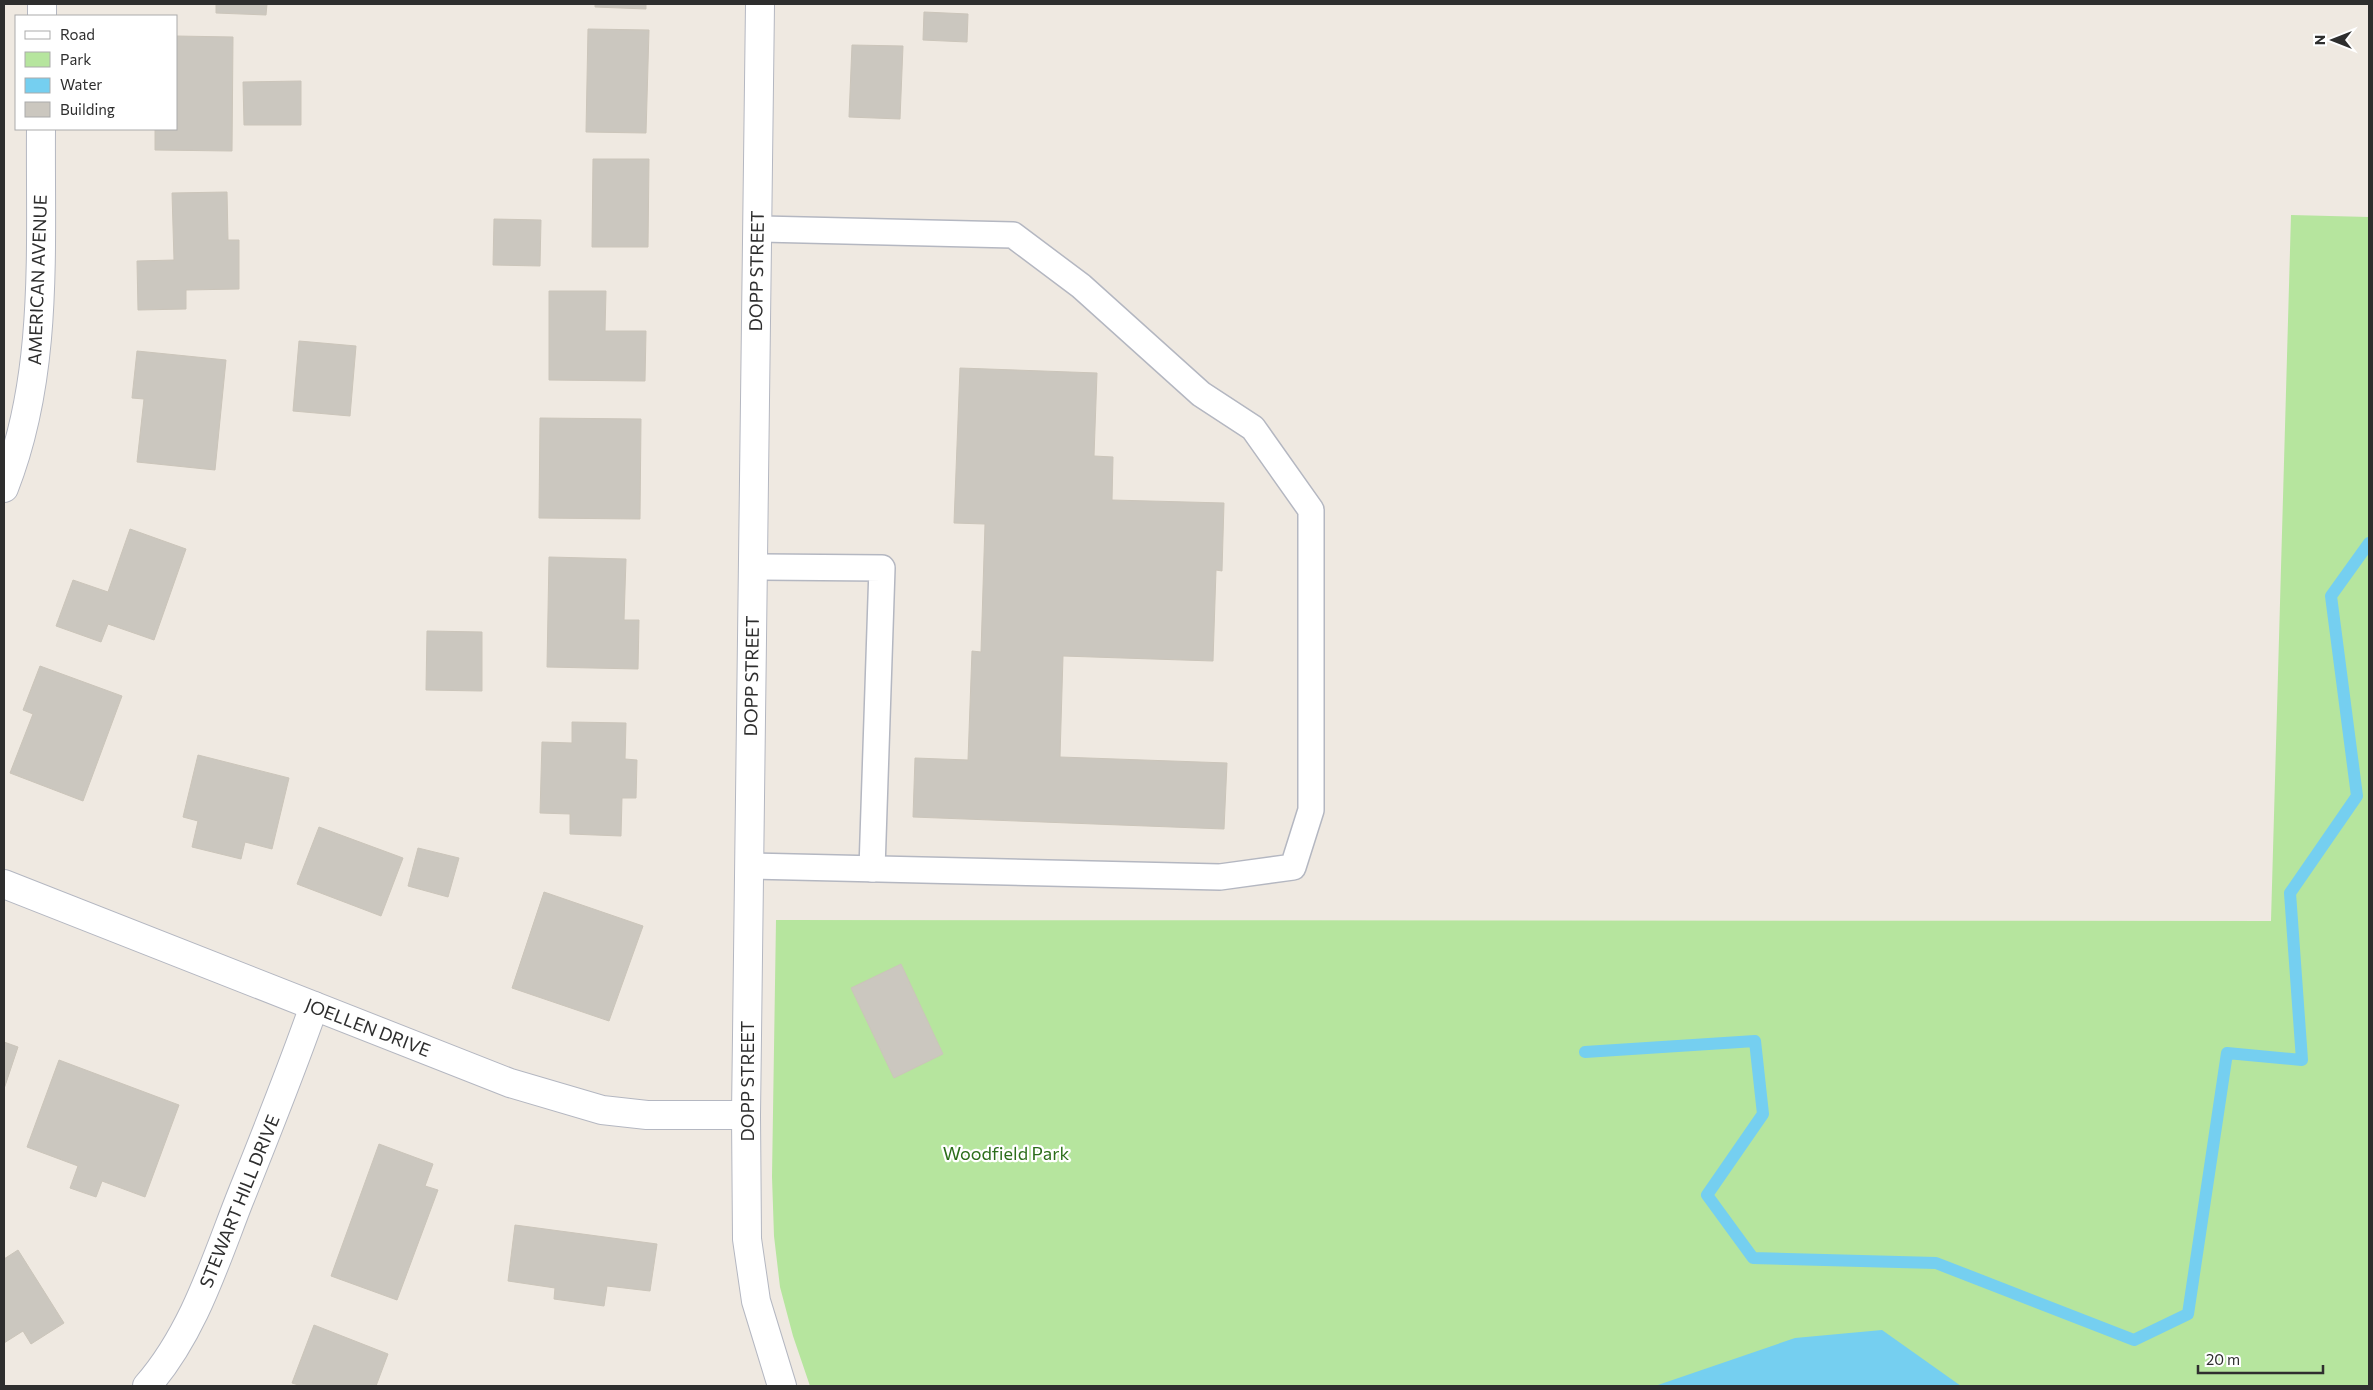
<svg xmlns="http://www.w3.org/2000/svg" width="2373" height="1390" font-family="Commissioner,sans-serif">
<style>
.green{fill:#b6e59e}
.water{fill:#75cff0}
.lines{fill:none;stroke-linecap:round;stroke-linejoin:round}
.stream{stroke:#75cff0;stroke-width:12}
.building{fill:#cbc7bf;stroke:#cbc5ba}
.service-casing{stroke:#b4b7c1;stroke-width:28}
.minor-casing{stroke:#b4b7c1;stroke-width:30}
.service{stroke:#fff;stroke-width:25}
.minor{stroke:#fff;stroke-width:28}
.labels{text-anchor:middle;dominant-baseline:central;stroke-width:4.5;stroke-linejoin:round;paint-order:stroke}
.street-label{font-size:18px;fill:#2e2e2e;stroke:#fff}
.park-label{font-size:18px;fill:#2c6e1b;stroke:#fff}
</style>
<rect width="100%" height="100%" fill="#efe9e1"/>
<!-- green -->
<path class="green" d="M2291 215 2369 217V1386H810L793 1336 780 1287 774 1236 772 1177 776 920 2271 921Z"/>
<!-- water -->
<path class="water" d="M1882 1330 1961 1386H1655L1795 1338Z"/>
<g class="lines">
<!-- stream -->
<path class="stream" d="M1585 1052 1755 1041 1763 1114 1707 1195 1753 1258 1936 1263 2134 1340 2188 1314 2227 1053 2302 1060 2290 893 2357 796 2331 596 2369 543"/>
</g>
<!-- building -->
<g class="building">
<path d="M216 4H267L266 15 216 13Z"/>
<path d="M595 4H646V9L595 7Z"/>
<path d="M924 12 968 14 967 42 923 40Z"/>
<path d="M588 29 649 30 646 133 586 132Z"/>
<path d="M176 36 233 37 232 151 155 150V129H176Z"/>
<path d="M852 45 903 46 900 119 849 117Z"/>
<path d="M301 81V125H244L243 82Z"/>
<path d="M593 159H649L648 247H592Z"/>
<path d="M227 192 228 240H239V289L186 290V309L138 310 137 261 174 260 172 193Z"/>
<path d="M494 219 541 220 540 266 493 265Z"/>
<path d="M549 291H606L605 331H646L645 381 549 380Z"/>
<path d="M299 341 356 346 350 416 293 411Z"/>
<path d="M137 351 226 360 215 470 137 462 144 399 132 398Z"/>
<path d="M960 368 1097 373 1094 456 1113 457 1112 500 1224 503 1222 571 1216 570 1213 661 1063 656 1060 757 1227 763 1224 829 913 817 915 758 968 760 972 651 981 652 985 524 954 523Z"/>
<path d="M540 418 641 419 640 519 539 518Z"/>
<path d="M130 529 186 549 154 640 108 624 101 642 56 626 73 580 108 592Z"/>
<path d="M549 557 626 559 624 620H639L638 669 547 667Z"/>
<path d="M427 631 482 632V691L426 690Z"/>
<path d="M40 666 122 696 83 801 10 773 33 714 23 710Z"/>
<path d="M572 722 626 723 625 759 637 760 636 798H622L621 836 570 834V814L540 813 542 742 572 743Z"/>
<path d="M198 755 289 778 272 849 245 842 241 859 192 847 198 821 183 817Z"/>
<path d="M319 827 403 858 381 916 297 884Z"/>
<path d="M418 848 459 858 448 897 408 886Z"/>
<path d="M544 892 643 926 609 1021 512 988Z"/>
<path d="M901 964 943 1054 894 1078 851 988Z"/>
<path d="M4 1042 18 1047 4 1089Z"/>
<path d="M59 1060 179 1105 145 1197 102 1181 96 1197 70 1188 78 1166 27 1147Z"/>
<path d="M379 1144 433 1164 425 1186 438 1190 397 1300 331 1276Z"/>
<path d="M515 1225 657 1244 650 1291 607 1286 604 1306 554 1299 555 1288 508 1281Z"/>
<path d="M18 1250 64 1323 31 1344 23 1331 4 1343V1259Z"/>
<path d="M314 1325 388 1354 376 1386H302L292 1383Z"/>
</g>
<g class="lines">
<!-- service casing -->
<g class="service-casing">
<g id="service">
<path d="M753 567 882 568 872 869"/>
<path d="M749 866 1220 877 1293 867 1311 810V510L1253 428 1201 394 1081 286 1013 235 757 229"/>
</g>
</g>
<!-- minor casing -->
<g class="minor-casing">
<g id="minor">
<path d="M760 4 746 1115 747 1239 756 1301 782 1386"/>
<path d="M42 16V4"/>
<path d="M4 488C49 374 40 249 41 129"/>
<path d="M4 884 510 1083 602 1110 647 1115H746"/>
<path d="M147 1386C193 1333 214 1265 239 1201 265 1136 291 1072 314 1006"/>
</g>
</g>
<!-- service -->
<use href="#service" class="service"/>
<!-- minor -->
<use href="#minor" class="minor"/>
</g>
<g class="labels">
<!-- street labels -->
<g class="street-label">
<text transform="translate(756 271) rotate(-89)">DOPP STREET</text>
<text transform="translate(37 280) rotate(-88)">AMERICAN AVENUE</text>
<text transform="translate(751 676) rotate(-89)">DOPP STREET</text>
<text transform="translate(368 1027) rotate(21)">JOELLEN DRIVE</text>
<text transform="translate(747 1081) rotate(-90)">DOPP STREET</text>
<text transform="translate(239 1201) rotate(-68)">STEWART HILL DRIVE</text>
</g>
<!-- park labels -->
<g class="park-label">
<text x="1006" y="1153">Woodfield Park</text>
</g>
</g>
<!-- border -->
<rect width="2373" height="1390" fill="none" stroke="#2e2e2e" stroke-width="10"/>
<!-- legend -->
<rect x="15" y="15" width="162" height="115" fill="#ffffff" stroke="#ababab"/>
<rect x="25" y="31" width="25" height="8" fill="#ffffff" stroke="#ababab"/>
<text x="60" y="40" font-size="15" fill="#2e2e2e">Road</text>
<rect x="25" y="52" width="25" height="15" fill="#b6e59e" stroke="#ababab"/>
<text x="60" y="65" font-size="15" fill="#2e2e2e">Park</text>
<rect x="25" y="78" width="25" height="15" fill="#75cff0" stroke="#ababab"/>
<text x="60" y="90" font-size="15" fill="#2e2e2e">Water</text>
<rect x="25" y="102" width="25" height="15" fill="#cbc7bf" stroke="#ababab"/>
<text x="60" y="115" font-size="15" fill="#2e2e2e">Building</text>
<!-- north arrow -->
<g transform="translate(2333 40) rotate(270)" stroke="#ffffff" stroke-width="4" paint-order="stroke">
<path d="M0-4L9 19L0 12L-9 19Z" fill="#2e2e2e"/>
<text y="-8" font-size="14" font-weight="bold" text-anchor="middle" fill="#2e2e2e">N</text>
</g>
<!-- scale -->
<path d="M2198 1365v8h125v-8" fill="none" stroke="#2e2e2e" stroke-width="2.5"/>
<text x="2206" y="1365" font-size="15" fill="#2e2e2e" stroke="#ffffff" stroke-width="4" paint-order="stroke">20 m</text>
</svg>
